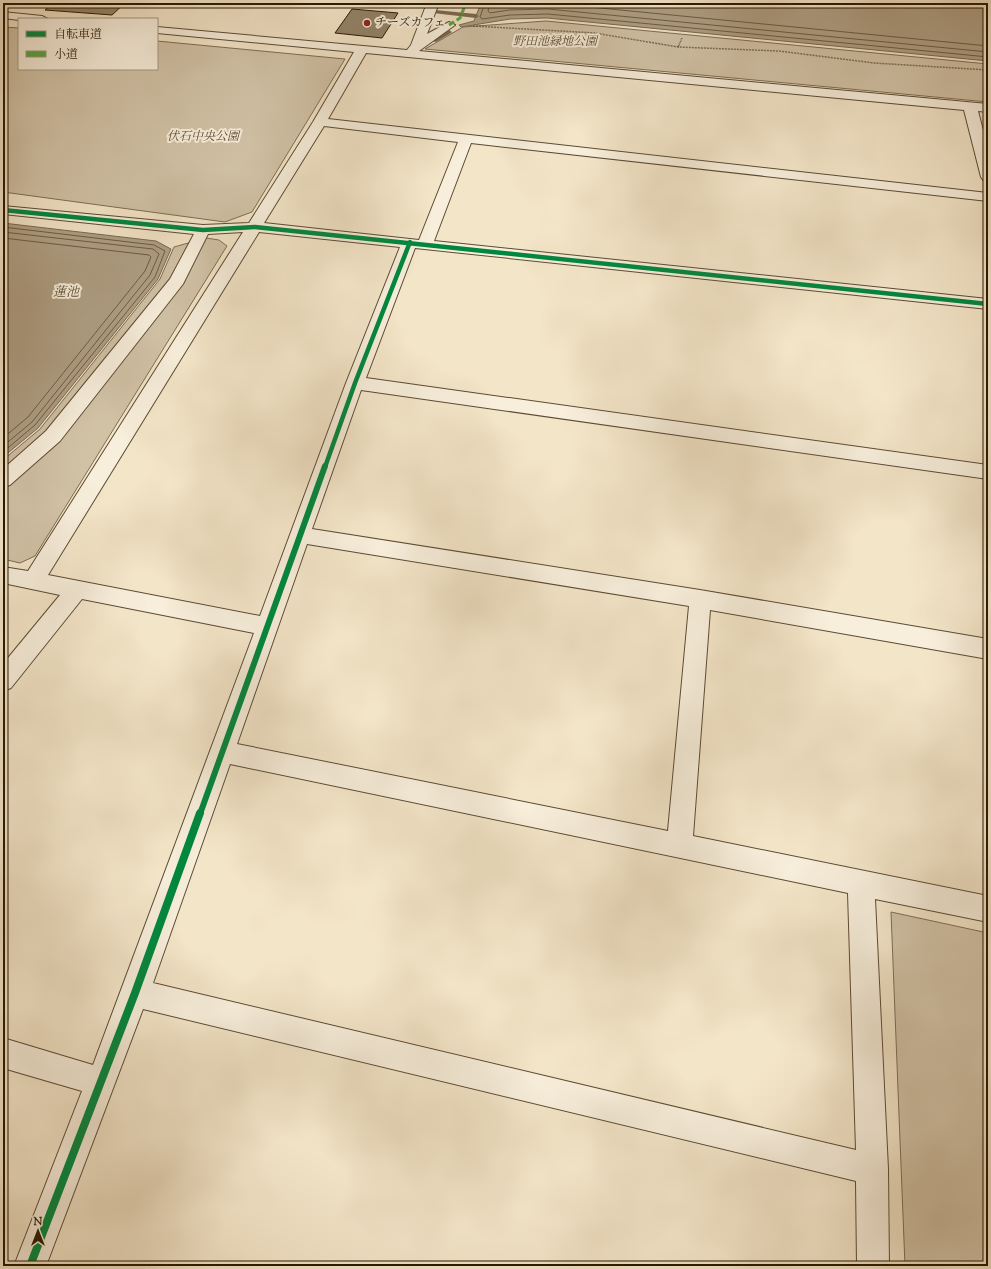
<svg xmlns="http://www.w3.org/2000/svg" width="991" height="1269" font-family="'Sorts Mill Goudy','Noto Serif JP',serif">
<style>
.green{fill:#d1c2a6;stroke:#7e6d54}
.water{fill:#af9f84;stroke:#7a6950}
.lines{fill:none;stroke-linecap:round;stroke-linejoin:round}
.shore{stroke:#6c5c42;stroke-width:1}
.stream{fill:#7a6950;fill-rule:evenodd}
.building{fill:#938368;stroke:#2a1801}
.minor-casing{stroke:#5c4b33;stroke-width:2}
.path{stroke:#2a1801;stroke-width:1.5;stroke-dasharray:0.5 1;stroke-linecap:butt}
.minor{fill:#f7eedb;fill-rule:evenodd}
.quiet{stroke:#53a940;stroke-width:3;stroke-dasharray:6 3;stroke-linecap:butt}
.cycleway-far2-casing{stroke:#f7eedb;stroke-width:6}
.cycleway-far1-casing{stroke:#f7eedb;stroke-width:8}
.cycleway-casing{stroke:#f7eedb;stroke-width:10}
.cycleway-far2{stroke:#00873e;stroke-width:4.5}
.cycleway-far1{stroke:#00873e;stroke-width:6}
.cycleway{stroke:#00873e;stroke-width:8}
.poi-dot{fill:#8f2418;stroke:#f7eedb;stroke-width:1.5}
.labels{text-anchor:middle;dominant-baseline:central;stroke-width:4;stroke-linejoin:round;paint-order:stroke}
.far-poi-label{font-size:12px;fill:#2a1801;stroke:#f7eedb;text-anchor:start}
.far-park-label{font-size:12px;font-style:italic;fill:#5c4b33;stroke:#f7eedb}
.far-water-label{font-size:13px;font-style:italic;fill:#5f4e35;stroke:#f7eedb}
</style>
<rect width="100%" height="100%" fill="#f3e5c8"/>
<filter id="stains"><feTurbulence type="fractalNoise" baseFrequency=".005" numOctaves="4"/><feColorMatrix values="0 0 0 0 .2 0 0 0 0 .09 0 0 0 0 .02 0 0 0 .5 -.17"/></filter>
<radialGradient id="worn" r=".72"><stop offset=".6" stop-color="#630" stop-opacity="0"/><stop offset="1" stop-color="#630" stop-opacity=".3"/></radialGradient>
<!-- green -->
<g class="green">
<path d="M546 21 988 64V102L425 49 463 27Z"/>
<path d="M3 27 19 28V69H157V41L345 59 252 212 225 222 3 192Z"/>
<path d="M206 238 219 240 227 246 35 556 20 563 3 559V460L40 429 160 279 174 247Z"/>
<path d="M891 912 988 933V1266H905Z"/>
</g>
<!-- water -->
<g class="water">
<path d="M481 3H988V61L547 18 510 19 461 27 459 25 474 21Z"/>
<path d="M3 223 156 241 171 249 158 279 38 428 3 457Z"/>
</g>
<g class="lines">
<!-- shore -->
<g class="shore">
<path d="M485 3 480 17 482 19 510 15 548 14 988 57"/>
<path d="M490 3 488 11 490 13 509 10 548 9 988 52"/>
<path d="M496 3 498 5 549 3 988 46"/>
<path d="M3 227 154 245 165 251 155 277 35 425 3 452"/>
<path d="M3 232 153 249 159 254 150 275 32 422 3 446"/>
<path d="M3 238 149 255 151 257 145 271 28 417 3 438"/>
</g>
<!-- stream -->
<g class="stream">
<path d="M435 10 476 14 479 16 476 18 433 13Z"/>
<path d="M449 30 452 32 451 33 436 42 431 41Z"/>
</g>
</g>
<!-- building -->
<g class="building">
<path d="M53 3H125L112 15 45 10Z"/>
<path d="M352 9 398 13 382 38 335 33Z"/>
</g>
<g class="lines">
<!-- minor casing -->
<g class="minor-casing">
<g id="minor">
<path d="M427 3H439L427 34 449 22 455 25 419 51 988 104V112L978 111 988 150V181L983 180 981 177 964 110 366 53 328 119 988 193V201L471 143 434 241 988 299V309L415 248 366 378 988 465V479L361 390 312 529 700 590 988 639V659L710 610 693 836 988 896V922L875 899 888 1169 889 1266H857L856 1181 143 1009 46 1266H14L82 1091 3 1068V1038L93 1065 254 633 82 599 11 688 3 691V664L60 595 3 583V567L28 571 243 232 208 234 183 284 60 441 10 485 3 487V469L46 431 170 279 194 234 3 214V206L203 225 249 223 313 122 354 52 157 33V27L407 50 411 45ZM324 126 458 142 419 240 264 223ZM259 232 400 247 346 383 260 616 48 575ZM307 544 689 606 668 831 237 744ZM230 764 848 893 856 1150 153 983Z"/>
<path d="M3 12 42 16 48 19 19 20 3 18Z"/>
</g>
</g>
<!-- path -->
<g class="path">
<path d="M473 26 595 33 678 47 779 51 874 63 988 70"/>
<path d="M678 47 682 38"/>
</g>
<!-- minor -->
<use href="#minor" class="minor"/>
<!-- quiet -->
<path class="quiet" d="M449 25 460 18 466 3"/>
<!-- cycleway-far2 casing -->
<g class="cycleway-far2-casing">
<g id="cycleway-far2">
<path d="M3 210 203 230 255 227 988 304"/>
<path d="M325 467 355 383 410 242"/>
</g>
</g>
<!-- cycleway-far1 casing -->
<g class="cycleway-far1-casing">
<path id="cycleway-far1" d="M200 814 325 466"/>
</g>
<!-- cycleway casing -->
<g class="cycleway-casing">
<path id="cycleway" d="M30 1266 135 993 200 813"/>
</g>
<!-- cycleway-far2 -->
<use href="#cycleway-far2" class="cycleway-far2"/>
<!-- cycleway-far1 -->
<use href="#cycleway-far1" class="cycleway-far1"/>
<!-- cycleway -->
<use href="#cycleway" class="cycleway"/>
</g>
<!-- markers -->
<circle class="poi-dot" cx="367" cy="23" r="4"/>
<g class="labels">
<!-- far-poi labels -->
<g class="far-poi-label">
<text x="375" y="23">チーズカフェ</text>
</g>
<!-- far-park labels -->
<g class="far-park-label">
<text x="555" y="42">野田池緑地公園</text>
<text x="203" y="137">伏石中央公園</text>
</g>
<!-- far-water labels -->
<g class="far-water-label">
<text x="66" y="293">蓮池</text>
</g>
</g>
<!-- margin -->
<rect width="991" height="1269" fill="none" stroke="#f3e5c8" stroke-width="16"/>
<rect x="4" y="4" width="983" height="1261" fill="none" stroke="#2a1801" stroke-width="2"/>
<rect x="8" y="8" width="975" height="1253" fill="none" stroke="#2a1801"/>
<!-- legend -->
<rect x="18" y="18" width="140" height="52" fill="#f7eedb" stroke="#a59884"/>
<rect x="26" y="31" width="20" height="6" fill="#00873e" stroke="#a59884"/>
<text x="54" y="38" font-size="12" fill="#2a1801">自転車道</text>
<rect x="26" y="51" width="20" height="6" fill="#53a940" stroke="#a59884"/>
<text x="54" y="58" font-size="12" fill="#2a1801">小道</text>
<!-- north arrow -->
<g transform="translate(38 1231)" stroke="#f7eedb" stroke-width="3" paint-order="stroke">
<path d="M0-3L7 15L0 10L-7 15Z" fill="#2a1801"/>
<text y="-6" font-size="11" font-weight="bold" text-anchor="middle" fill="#2a1801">N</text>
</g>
<rect width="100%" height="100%" filter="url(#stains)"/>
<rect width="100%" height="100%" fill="url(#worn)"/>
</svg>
